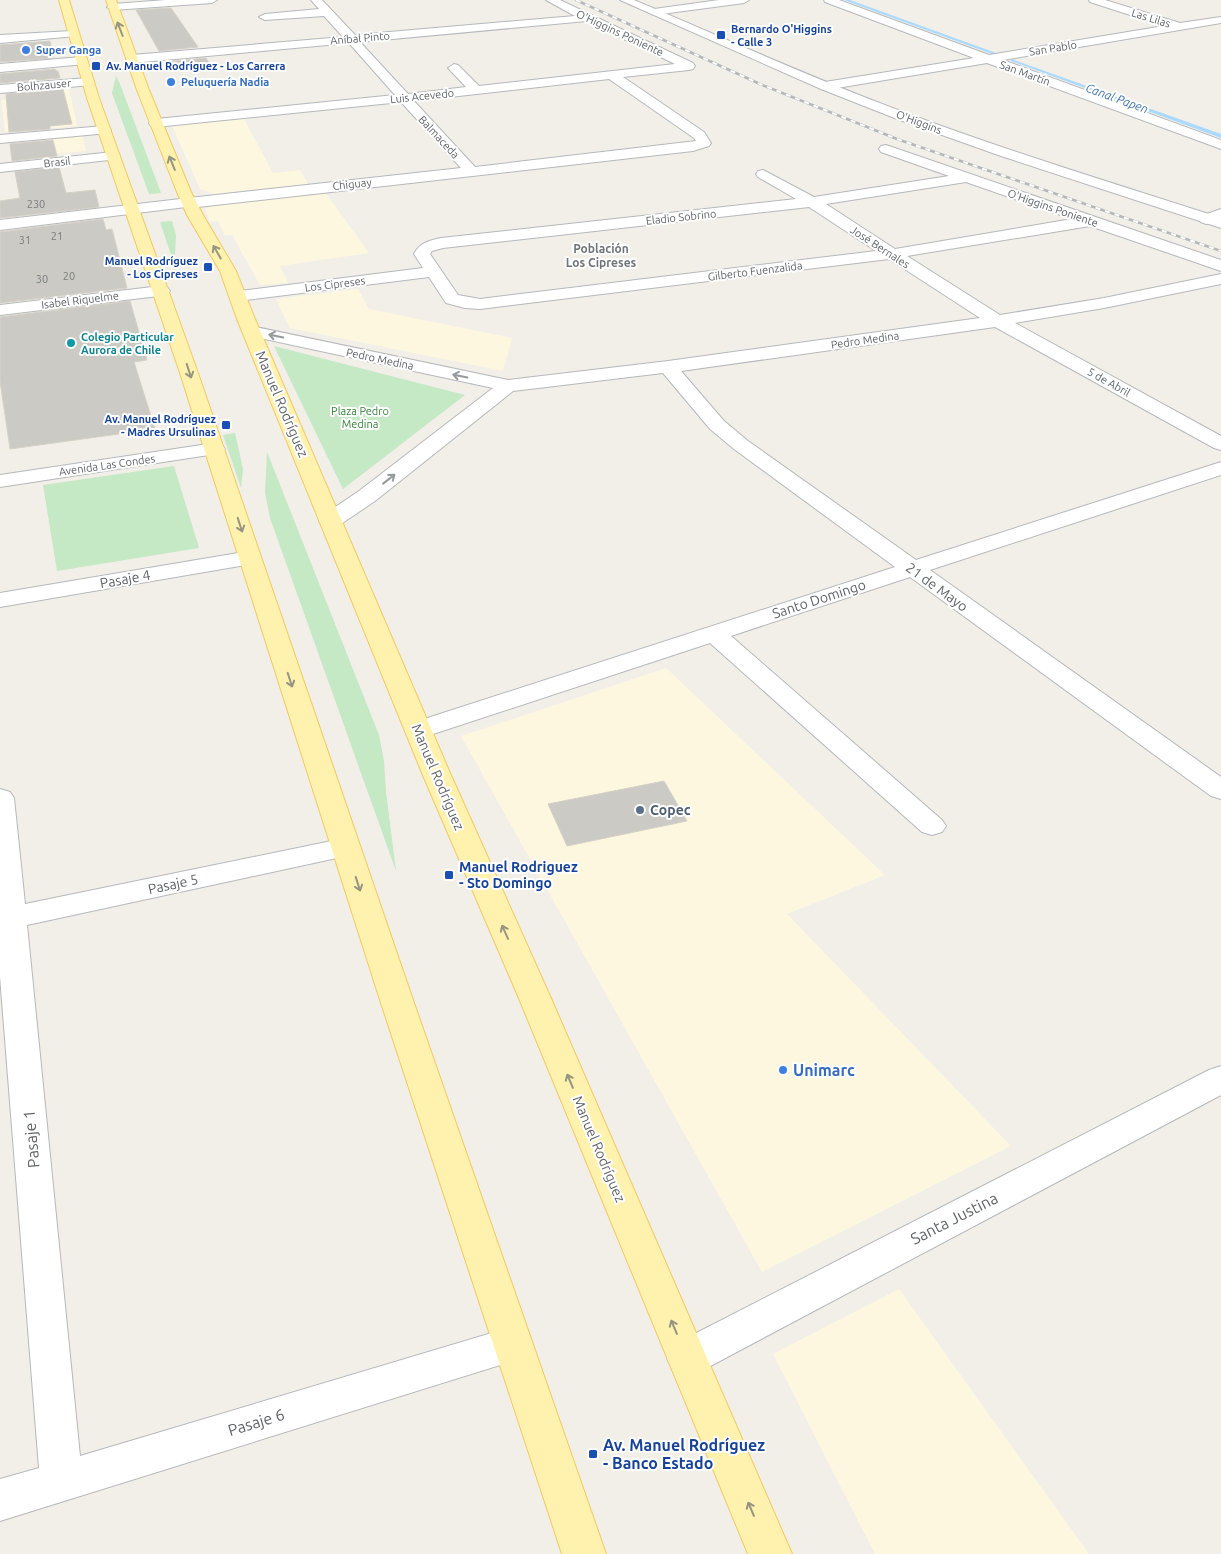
<svg xmlns="http://www.w3.org/2000/svg" width="1221" height="1554" font-family="Ubuntu,sans-serif">
<style>
.commercial{fill:#fef7e0}
.green{fill:#c5e8c5}
.lines{fill:none;stroke-linecap:round;stroke-linejoin:round}
.stream{fill:#aadaff;fill-rule:evenodd}
.building{fill:#cccac5;stroke:#d6d1c6}
.minor-casing{stroke:#b5b8bc;stroke-width:2}
.tertiary-casing{stroke:#b5b8bc;stroke-width:2}
.primary-casing{stroke:#f2c960;stroke-width:2}
.minor{fill:#fff;fill-rule:evenodd}
.tertiary{fill:#fff;fill-rule:evenodd}
.primary{fill:#fff2af;fill-rule:evenodd}
.rail-casing{stroke:#b6b7b8;stroke-width:2.5}
.rail{stroke:#fff;stroke-width:2;stroke-dasharray:5;stroke-linecap:butt}
.oneway{stroke:#979581}
.oneway2{stroke:#979a9d}
.transit-dot{fill:#1a4fb4;stroke:#fff;stroke-width:2}
.shop-dot{fill:#3f7fe0;stroke:#fff;stroke-width:2}
.culture-dot{fill:#0f9aa8;stroke:#fff;stroke-width:2}
.service-dot{fill:#5c6f8a;stroke:#fff;stroke-width:2}
.labels{text-anchor:middle;dominant-baseline:central;stroke-width:4;stroke-linejoin:round;paint-order:stroke}
.far-street-label{font-size:11px;fill:#5f6368;stroke:#fff}
.far-transit-label{font-size:11px;font-weight:bold;fill:#164399;stroke:#fff;text-anchor:start}
.far-shop-label{font-size:11px;font-weight:bold;fill:#366cbe;stroke:#fff;text-anchor:start}
.number-label{font-size:11px;fill:#7a7d7f}
.far-culture-label{font-size:11px;font-weight:bold;fill:#0d838f;stroke:#fff;text-anchor:start}
.far-park-label{font-size:11px;fill:#348238;stroke:#fff}
.far-water-label{font-size:12px;font-style:italic;fill:#4174aa;stroke:#fff}
.far-neighbourhood-label{font-size:12px;font-weight:bold;fill:#70757a;stroke:#fff}
.street-label{font-size:14px;fill:#5f6368;stroke:#fff}
.service-label{font-size:14px;font-weight:bold;fill:#4e5e75;stroke:#fff;text-anchor:start}
.transit-label{font-size:14px;font-weight:bold;fill:#164399;stroke:#fff;text-anchor:start}
.near-shop-label{font-size:16px;font-weight:bold;fill:#366cbe;stroke:#fff;text-anchor:start}
.near-street-label{font-size:16px;fill:#5f6368;stroke:#fff}
.near-transit-label{font-size:16px;font-weight:bold;fill:#164399;stroke:#fff;text-anchor:start}
</style>
<rect width="100%" height="100%" fill="#f1efe8"/>
<!-- commercial -->
<g class="commercial">
<path d="M61 87 69 88 77 126 5 132 1 100 23 98 22 90Z"/>
<path d="M244 119 273 173 300 170 308 184 214 194 200 189 172 126Z"/>
<path d="M82 135 86 151 48 154 45 138Z"/>
<path d="M325 192 369 253 280 266 288 283 260 285 232 235H225L218 221 210 222 205 209 215 204Z"/>
<path d="M358 289 369 309 512 338 503 371 290 328 276 299Z"/>
<path d="M666 668 885 875 787 914 1011 1146 762 1272 461 736Z"/>
<path d="M899 1289 1089 1554H875L773 1354Z"/>
</g>
<!-- green -->
<g class="green">
<path d="M116 76 120 84 161 193 149 194 112 93Z"/>
<path d="M172 221 176 235 175 255H171L160 222Z"/>
<path d="M274 346 465 395 343 489Z"/>
<path d="M235 433 243 469 241 488 223 435Z"/>
<path d="M267 452 379 735 384 761 386 792 396 871 270 518 265 493Z"/>
<path d="M174 466 199 548 57 571 43 485Z"/>
</g>
<g class="lines">
<!-- stream -->
<g class="stream">
<path d="M844 0H850L996 53 992 54Z"/>
<path d="M1011 59 1221 134V138L1011 61Z"/>
</g>
</g>
<!-- building -->
<g class="building">
<path d="M171 8 198 47 159 51 136 10Z"/>
<path d="M50 41 53 58 0 62V45Z"/>
<path d="M206 58 209 63 169 67 165 62Z"/>
<path d="M55 69 56 71H58L60 78 0 83V74Z"/>
<path d="M63 89 72 124 50 126V129L9 132 6 94Z"/>
<path d="M53 140 57 156 12 161 10 144Z"/>
<path d="M59 167 66 193 95 190 99 207 0 218V201L20 198 15 172Z"/>
<path d="M103 219 106 230 112 229 127 288 0 303V232Z"/>
<path d="M130 301 147 360 134 362 155 429 10 449 0 381V317Z"/>
<path d="M664 781 687 821 567 846 548 804Z"/>
</g>
<g class="lines">
<!-- minor casing -->
<g class="minor-casing">
<g id="minor">
<path d="M166 0H217L212 3 113 10 107 7 113 4Z"/>
<path d="M311 0H322L355 35 575 16 546 0H560L693 63 695 66 693 69 689 70 623 77 704 132 711 143 709 146 693 151 189 208 184 206 181 203 184 200 189 198 461 168 401 102 156 127 151 126 149 123 151 120 156 119 395 95 349 43 132 63 126 59 132 55 343 37 324 16 265 20 259 17 265 14 319 9ZM587 21 675 64 479 86 458 65 454 64 448 68 466 87 408 94 360 42ZM609 79 694 138 696 141 475 167 414 101Z"/>
<path d="M719 0H749L744 3 654 15 648 12 654 9Z"/>
<path d="M824 0H839L989 55 1164 26 1090 2 1089 0H1105L1180 23 1221 17V23L1003 60 1221 140V149L987 63 825 90 821 89 819 86 821 83 825 82 974 58 825 2Z"/>
<path d="M72 31 78 34 76 36 0 43V35Z"/>
<path d="M81 57 85 58 87 61 85 64 0 72V64Z"/>
<path d="M88 78 94 82 92 85 0 93V85Z"/>
<path d="M104 126 109 127 111 130 109 133 0 143V135Z"/>
<path d="M886 145 1221 260V271L1090 226 907 256 1000 315 1104 298 1221 274V284L1104 308 1015 323 1221 436V450L1214 448 995 327 681 371 724 421 748 441 916 560 1221 462V475L930 570 1221 777V799L1211 796 910 577 731 636 942 820 946 826 942 832 932 835 922 832 710 643 427 736 418 738 409 736 405 730 409 724 895 567 734 449 710 429 663 373 513 391 375 501 338 526 330 528 322 526 319 521 322 516 359 491 493 388 251 336 245 335 242 331 245 327 251 326 508 380 668 361 980 318 889 259 480 309 465 308 446 303 429 277 238 301 232 300 229 296 232 292 423 268 414 254C420 242 429 241 441 238L796 199 758 177 756 174 758 171 763 170 814 197 949 176 881 152 879 149 881 146ZM966 182 1072 219 895 249 826 204ZM809 207 876 251 480 299 458 295 430 254 432 251 443 248Z"/>
<path d="M113 152 118 153 120 156 118 159 0 172V164Z"/>
<path d="M1221 209V219L1206 224 1201 222 1198 219 1201 216Z"/>
<path d="M161 286 167 287 170 291 167 295 0 315V305Z"/>
<path d="M215 443 222 445 225 449 222 453 0 487V475Z"/>
<path d="M250 551 258 553 261 558 258 563 0 607V593Z"/>
<path d="M0 789 10 792 14 798 25 904 346 838 356 840 360 847 356 854 346 856 27 925 80 1456 512 1327 526 1333 532 1345 526 1357 0 1521V1479L39 1468 0 976Z"/>
<path d="M1221 1066V1095L701 1371 687 1376 673 1371 667 1358 673 1345 1209 1070Z"/>
</g>
</g>
<!-- tertiary casing -->
<g class="tertiary-casing">
<g id="tertiary">
<path d="M620 0H634C724 38 814 79 906 113 1010 152 1116 184 1221 218V228L1001 156 897 119 821 89Z"/>
<path d="M189 198 194 200 197 203 194 206 0 230V220Z"/>
</g>
</g>
<!-- primary casing -->
<g class="primary-casing">
<g id="primary">
<path d="M59 0H69L99 98 198 373 413 1000 606 1554H562L380 1000 180 373 87 98Z"/>
<path d="M106 0H116L149 90 191 192 203 215 236 271 255 319 450 773 550 996 792 1554H748L518 996 422 773 237 319 220 271 187 215 177 192 137 90Z"/>
</g>
</g>
<!-- minor -->
<use href="#minor" class="minor"/>
<!-- tertiary -->
<use href="#tertiary" class="tertiary"/>
<!-- primary -->
<use href="#primary" class="primary"/>
<!-- rail casing -->
<g class="rail-casing">
<path id="rail" d="M576 0 760 84 897 139 1221 251"/>
</g>
<!-- rail -->
<use href="#rail" class="rail"/>
</g>
<!-- one-way arrows -->
<defs><path id="oneway-shaft" d="M-6 0H5M1.5-3L5.5 0L1.5 3" fill="none" stroke-width="1.6" stroke-linecap="round" stroke-linejoin="round" transform="scale(1.25)"/></defs>
<g class="oneway">
<use href="#oneway-shaft" transform="translate(120 29) rotate(-111)"/>
<use href="#oneway-shaft" transform="translate(172 163) rotate(-112)"/>
<use href="#oneway-shaft" transform="translate(217 252) rotate(-120)"/>
<use href="#oneway-shaft" transform="translate(189 371) rotate(72)"/>
<use href="#oneway-shaft" transform="translate(240 525) rotate(72)"/>
<use href="#oneway-shaft" transform="translate(290 680) rotate(72)"/>
<use href="#oneway-shaft" transform="translate(358 884) rotate(72)"/>
<use href="#oneway-shaft" transform="translate(505 932) rotate(-114)"/>
<use href="#oneway-shaft" transform="translate(570 1081) rotate(-113)"/>
<use href="#oneway-shaft" transform="translate(674 1327) rotate(-113)"/>
<use href="#oneway-shaft" transform="translate(751 1509) rotate(-113)"/>
</g>
<g class="oneway2">
<use href="#oneway-shaft" transform="translate(276 336) rotate(-168)"/>
<use href="#oneway-shaft" transform="translate(460 376) rotate(-168)"/>
<use href="#oneway-shaft" transform="translate(389 479) rotate(-38)"/>
</g>
<!-- markers -->
<g class="transit-dot">
<rect x="716" y="30" width="10" height="10" rx="2.5"/>
<rect x="91" y="61" width="10" height="10" rx="2.5"/>
<rect x="203" y="262" width="10" height="10" rx="2.5"/>
<rect x="221" y="420" width="10" height="10" rx="2.5"/>
<rect x="444" y="870" width="10" height="10" rx="2.5"/>
<rect x="588" y="1449" width="10" height="10" rx="2.5"/>
</g>
<g class="shop-dot">
<circle cx="26" cy="50" r="5"/>
<circle cx="171" cy="82" r="5"/>
<circle cx="783" cy="1070" r="5"/>
</g>
<circle class="culture-dot" cx="71" cy="343" r="5"/>
<circle class="service-dot" cx="640" cy="810" r="5"/>
<g class="labels">
<!-- far-street labels -->
<g class="far-street-label">
<text transform="translate(1151 18) rotate(17)">Las Lilas</text>
<text transform="translate(620 33) rotate(25)">O'Higgins Poniente</text>
<text transform="translate(360 38) rotate(-5)">Aníbal Pinto</text>
<text transform="translate(1053 48) rotate(-9)">San Pablo</text>
<text transform="translate(1025 73) rotate(20)">San Martín</text>
<text transform="translate(44 85) rotate(-5)">Bolhzauser</text>
<text transform="translate(422 96) rotate(-6)">Luis Acevedo</text>
<text transform="translate(919 122) rotate(21)">O'Higgins</text>
<text transform="translate(439 137) rotate(47)">Balmaceda</text>
<text transform="translate(57 162) rotate(-6)">Brasil</text>
<text transform="translate(352 184) rotate(-6)">Chiguay</text>
<text transform="translate(1053 208) rotate(19)">O'Higgins Poniente</text>
<text transform="translate(681 217) rotate(-6)">Eladio Sobrino</text>
<text transform="translate(880 247) rotate(33)">José Bernales</text>
<text transform="translate(755 271) rotate(-7)">Gilberto Fuenzalida</text>
<text transform="translate(335 284) rotate(-7)">Los Cipreses</text>
<text transform="translate(80 300) rotate(-7)">Isabel Riquelme</text>
<text transform="translate(865 340) rotate(-8)">Pedro Medina</text>
<text transform="translate(380 359) rotate(12)">Pedro Medina</text>
<text transform="translate(1109 382) rotate(29)">5 de Abril</text>
<text transform="translate(107 465) rotate(-8)">Avenida Las Condes</text>
</g>
<!-- far-transit labels -->
<g class="far-transit-label">
<text x="731" y="29">Bernardo O'Higgins<tspan x="731" dy="13">- Calle 3</tspan></text>
<text x="106" y="66">Av. Manuel Rodríguez - Los Carrera</text>
<text x="198" y="261" text-anchor="end">Manuel Rodríguez<tspan x="198" dy="13">- Los Cipreses</tspan></text>
<text x="216" y="419" text-anchor="end">Av. Manuel Rodríguez<tspan x="216" dy="13">- Madres Ursulinas</tspan></text>
</g>
<!-- far-shop labels -->
<g class="far-shop-label">
<text x="36" y="50">Super Ganga</text>
<text x="181" y="82">Peluquería Nadia</text>
</g>
<!-- number labels -->
<g class="number-label">
<text x="36" y="204">230</text>
<text x="57" y="236">21</text>
<text x="25" y="240">31</text>
<text x="69" y="276">20</text>
<text x="42" y="279">30</text>
</g>
<!-- far-culture labels -->
<g class="far-culture-label">
<text x="81" y="337">Colegio Particular<tspan x="81" dy="13">Aurora de Chile</tspan></text>
</g>
<!-- far-park labels -->
<g class="far-park-label">
<text x="360" y="411">Plaza Pedro<tspan x="360" dy="13">Medina</tspan></text>
</g>
<!-- far-water labels -->
<g class="far-water-label">
<text transform="translate(1117 98) rotate(20)">Canal Papen</text>
</g>
<!-- far-neighbourhood labels -->
<g class="far-neighbourhood-label">
<text x="601" y="248">Población<tspan x="601" dy="14">Los Cipreses</tspan></text>
</g>
<!-- street labels -->
<g class="street-label">
<text transform="translate(282 404) rotate(67)">Manuel Rodríguez</text>
<text transform="translate(125 579) rotate(-10)">Pasaje 4</text>
<text transform="translate(937 587) rotate(36)">21 de Mayo</text>
<text transform="translate(819 599) rotate(-18)">Santo Domingo</text>
<text transform="translate(438 777) rotate(67)">Manuel Rodríguez</text>
<text transform="translate(173 884) rotate(-12)">Pasaje 5</text>
<text transform="translate(599 1149) rotate(67)">Manuel Rodríguez</text>
</g>
<!-- service labels -->
<g class="service-label">
<text x="650" y="810">Copec</text>
</g>
<!-- transit labels -->
<g class="transit-label">
<text x="459" y="867">Manuel Rodriguez<tspan x="459" dy="16">- Sto Domingo</tspan></text>
</g>
<!-- near-shop labels -->
<g class="near-shop-label">
<text x="793" y="1070">Unimarc</text>
</g>
<!-- near-street labels -->
<g class="near-street-label">
<text transform="translate(31 1139) rotate(-95)">Pasaje 1</text>
<text transform="translate(954 1218) rotate(-27)">Santa Justina</text>
<text transform="translate(256 1422) rotate(-17)">Pasaje 6</text>
</g>
<!-- near-transit labels -->
<g class="near-transit-label">
<text x="603" y="1445">Av. Manuel Rodríguez<tspan x="603" dy="18">- Banco Estado</tspan></text>
</g>
</g>
</svg>
